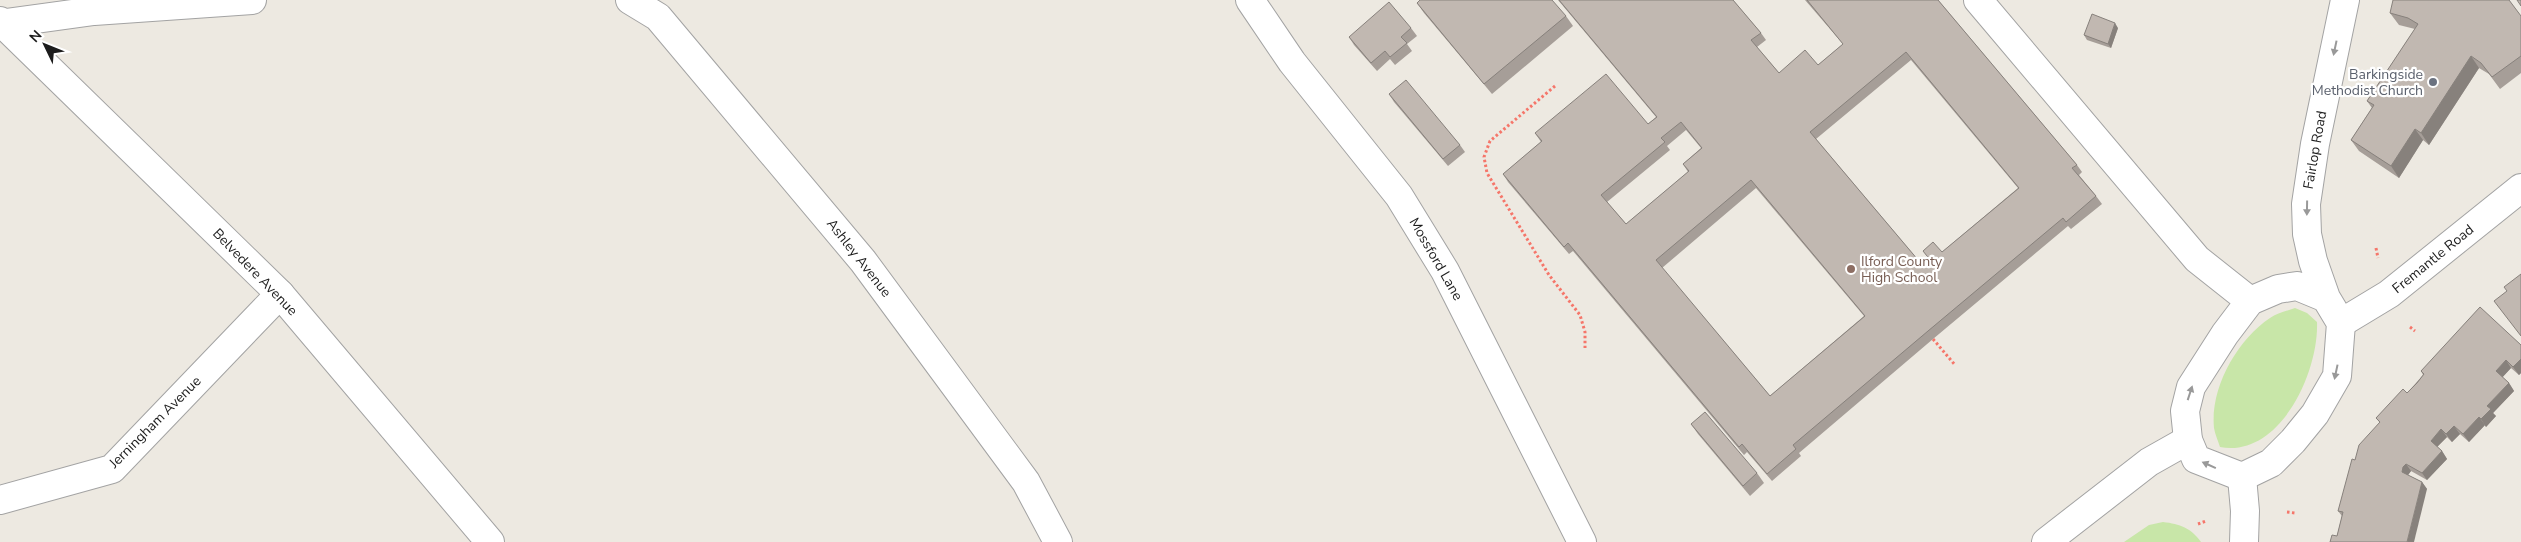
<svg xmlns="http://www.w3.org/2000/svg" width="2521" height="542" font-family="'Nunito Sans',sans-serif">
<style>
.grass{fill:#c8e6a8}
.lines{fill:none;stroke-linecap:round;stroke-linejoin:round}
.minor-casing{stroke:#a3a3a3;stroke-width:30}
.tertiary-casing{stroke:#a3a3a3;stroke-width:30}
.path{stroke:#f5766a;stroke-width:3;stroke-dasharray:2.5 2.5;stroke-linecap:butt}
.minor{stroke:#fff;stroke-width:28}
.tertiary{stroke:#fff;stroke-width:28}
.wall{fill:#a69e98;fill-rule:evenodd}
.shaded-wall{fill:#87817c}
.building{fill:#c1b8b1;stroke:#87817c;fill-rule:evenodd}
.oneway{fill:#999}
.worship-dot{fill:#6b7280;stroke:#fff;stroke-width:2}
.education-dot{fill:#8d6e63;stroke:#fff;stroke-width:2}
.labels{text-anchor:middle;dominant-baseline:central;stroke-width:4.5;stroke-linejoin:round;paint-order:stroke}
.worship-label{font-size:14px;fill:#5b616d;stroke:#fff;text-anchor:end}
.street-label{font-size:14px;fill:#1c1c1c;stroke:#fff}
.education-label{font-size:14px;fill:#785e54;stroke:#fff;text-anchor:start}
</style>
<rect width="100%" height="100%" fill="#ede9e1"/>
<!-- grass -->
<g class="grass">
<path d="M2295 308 2307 313 2317 322C2319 372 2280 458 2220 447 2218 441 2215 434 2214 428 2210 388 2237 340 2270 318 2277 313 2287 311 2295 308Z"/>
<path d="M2163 522C2180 524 2191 528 2201 542H2124L2149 525Z"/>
</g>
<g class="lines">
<!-- minor casing -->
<g class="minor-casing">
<g id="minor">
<path d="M630 0 658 17 863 261 1026 482 1058 542"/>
<path d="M1250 0 1292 62 1399 196 1445 271 1582 542"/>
<path d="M1978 0 2197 259 2250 301"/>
<path d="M0 21 280 294 490 542"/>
<path d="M0 24 94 11 252 0"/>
<path d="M2341 323 2389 294 2521 188"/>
<path d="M0 500 112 469 280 294"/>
</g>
</g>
<!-- tertiary casing -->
<g class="tertiary-casing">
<g id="tertiary">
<path d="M2326 298 2297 286 2278 289 2250 301 2225 334 2191 387 2185 411 2188 440 2196 459 2242 477 2271 463 2293 441 2315 414 2337 376 2341 323 2326 298 2313 261 2307 234 2306 204 2315 144 2345 0"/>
<path d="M2242 477 2245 511 2244 542"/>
<path d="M2046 542 2149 462 2188 440"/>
</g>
</g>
<!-- path -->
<g class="path">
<path d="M1555 86 1490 141 1484 157 1487 173 1549 275 1580 315 1585 332V348"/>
<path d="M2376 248 2378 258"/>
<path d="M2410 327 2415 331"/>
<path d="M1933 339 1955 365"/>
<path d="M2287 512 2295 513"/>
<path d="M2198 524 2206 521"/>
</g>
<!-- minor -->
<use href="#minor" class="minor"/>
<!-- tertiary -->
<use href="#tertiary" class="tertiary"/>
</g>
<!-- wall -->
<g class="wall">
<path d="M1558 0H1733L1761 33 1766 40 1757 47 1779 73 1818 65 1843 44 1805 0H1938L2077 165 2082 172 2079 175 2096 196 2102 204 2071 229 2068 226 1933 339 1799 453 1801 456 1772 481 1747 452 1744 455 1573 251 1569 254 1508 182 1503 174 1541 142 1535 133 1648 124 1656 117ZM1911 60 2018 188 1942 252 1923 251 1931 261 1924 267 1816 139ZM1686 130 1701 148 1683 164 1688 172 1626 224 1607 202 1670 150 1667 146ZM1756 188 1864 316 1770 396 1662 268Z"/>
<path d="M1417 3 1566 16 1573 26 1492 94 1424 13Z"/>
<path d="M2390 13 2521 16V73L2500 89 2489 74 2479 68 2429 145 2423 140 2399 178 2359 151 2351 140 2372 108 2367 101 2415 29 2399 25Z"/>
<path d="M1411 28 1417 36 1407 44 1412 51 1395 65 1390 59 1377 71 1354 45 1349 37Z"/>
<path d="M2118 28 2111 48 2087 40 2084 35Z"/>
<path d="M1389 94 1460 145 1465 152 1448 166 1394 102Z"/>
<path d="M2521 345V373L2519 375 2511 368 2502 377 2509 383 2514 391 2493 413 2496 416 2486 427 2485 425 2469 442 2460 434 2452 442 2447 437 2437 447 2442 451 2447 459 2427 480 2411 471 2408 475 2422 482 2427 489 2337 536 2342 516 2338 511 2355 460 2380 423 2376 418 2407 393 2423 375 2421 371Z"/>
<path d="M1691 424 1757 473 1764 483 1750 496 1698 434Z"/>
</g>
<!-- shaded-wall -->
<g class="shaded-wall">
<path d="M2115 23 2118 28 2111 48 2108 44Z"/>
<path d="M2471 56 2479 68 2429 145 2421 133Z"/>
<path d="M2415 129 2423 140 2399 178 2391 166Z"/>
<path d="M2521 359V373L2519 375 2513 367Z"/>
<path d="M2506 360 2511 368 2501 379 2496 371Z"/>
<path d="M2509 383 2514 391 2493 413 2496 416 2486 427 2481 419 2487 406Z"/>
<path d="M2479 417 2485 425 2469 442 2463 434Z"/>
<path d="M2454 426 2460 434 2452 442 2446 434Z"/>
<path d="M2441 429 2447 437 2436 448 2431 441Z"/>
<path d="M2442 451 2447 459 2427 480 2422 473Z"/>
<path d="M2406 464 2411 471 2408 475 2407 480 2402 472 2403 467Z"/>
<path d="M2422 482 2427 489 2414 542H2407Z"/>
</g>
<!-- building -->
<g class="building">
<path d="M1420 0H1552L1566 16 1484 84 1417 3Z"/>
<path d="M1559 0H1733L1761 33 1751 40 1779 73 1805 50 1818 65 1843 44 1807 0H1938L2077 165 2072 168 2096 196 2066 222 2063 218 1928 331 1793 445 1796 449 1767 474 1742 444 1739 447 1568 243 1564 247 1503 174 1542 141 1535 133 1606 74 1648 124 1657 117ZM1906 52 2019 188 1942 252 1933 242 1923 251 1931 261 1924 267 1810 132ZM1681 122 1702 148 1683 164 1689 171 1626 224 1601 195 1665 142 1661 138ZM1751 180 1865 316 1770 396 1656 260Z"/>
<path d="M2393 0H2509L2521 16V56L2492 77 2481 63 2471 56 2421 133 2415 129 2391 166 2351 140 2374 105 2367 101 2418 24 2408 18 2390 13Z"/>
<path d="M2517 0H2521V6Z"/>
<path d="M1389 2 1411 28 1401 37 1407 43 1390 57 1385 51 1371 63 1349 37Z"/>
<path d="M2092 14 2115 23 2108 44 2084 35Z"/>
<path d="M1406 80 1460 145 1443 159 1389 94Z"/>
<path d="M2521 274V336L2494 301 2507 291 2504 287Z"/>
<path d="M2480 307 2521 345V359L2513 367 2506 360 2496 371 2509 383 2487 406 2491 409 2481 419 2479 417 2463 434 2454 426 2446 434 2441 429 2431 441 2442 451 2422 473 2406 464 2403 467 2402 472 2422 482 2407 542H2330L2332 535 2337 536 2343 512 2338 511 2352 459 2355 460 2359 445 2380 422 2376 418 2403 389 2407 393 2417 383 2424 374 2421 371Z"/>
<path d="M1705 412 1757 473 1743 486 1691 424Z"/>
</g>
<!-- one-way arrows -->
<defs><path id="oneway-solid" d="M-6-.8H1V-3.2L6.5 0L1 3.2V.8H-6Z" transform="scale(1.25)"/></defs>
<g class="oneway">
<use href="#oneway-solid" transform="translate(2335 48) rotate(102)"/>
<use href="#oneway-solid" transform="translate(2307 208) rotate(91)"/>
<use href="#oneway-solid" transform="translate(2336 372) rotate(102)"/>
<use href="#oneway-solid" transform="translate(2190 393) rotate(-72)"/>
<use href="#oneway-solid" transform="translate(2209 465) rotate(-156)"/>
</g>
<!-- markers -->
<circle class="worship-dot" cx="2433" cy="82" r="5"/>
<circle class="education-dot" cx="1851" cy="269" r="5"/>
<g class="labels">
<!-- worship labels -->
<g class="worship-label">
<text x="2423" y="74">Barkingside<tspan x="2423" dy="16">Methodist Church</tspan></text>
</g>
<!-- street labels -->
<g class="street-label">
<text transform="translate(2315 150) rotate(-80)">Fairlop Road</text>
<text transform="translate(859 258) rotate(52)">Ashley Avenue</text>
<text transform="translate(1436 259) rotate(60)">Mossford Lane</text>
<text transform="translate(2433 259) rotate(-39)">Fremantle Road</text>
<text transform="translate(255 272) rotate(46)">Belvedere Avenue</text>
<text transform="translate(155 422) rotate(-45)">Jerningham Avenue</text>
</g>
<!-- education labels -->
<g class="education-label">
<text x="1861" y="261">Ilford County<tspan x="1861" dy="16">High School</tspan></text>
</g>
</g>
<!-- north arrow -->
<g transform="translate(45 45) rotate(313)" stroke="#ffffff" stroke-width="4" paint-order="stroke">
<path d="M0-4L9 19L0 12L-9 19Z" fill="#1c1c1c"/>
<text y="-8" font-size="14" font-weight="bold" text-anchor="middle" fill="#1c1c1c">N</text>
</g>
</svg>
